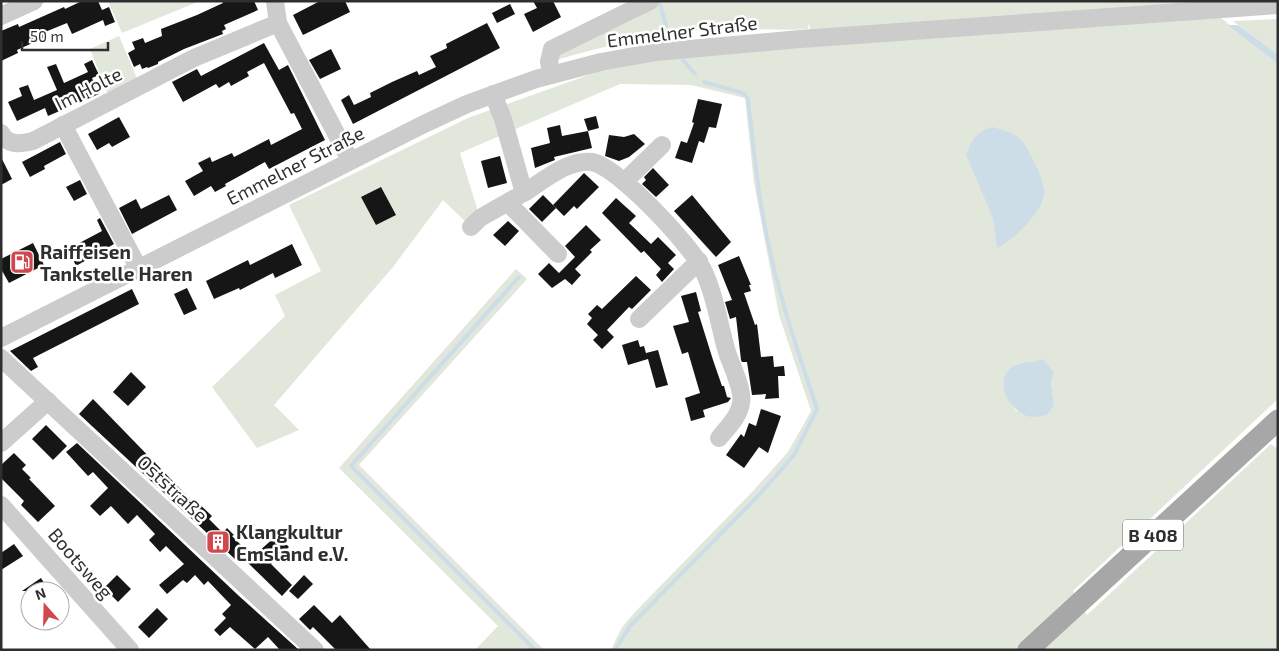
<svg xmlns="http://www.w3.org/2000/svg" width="1279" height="651" font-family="'Exo 2',sans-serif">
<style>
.green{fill:#e2e7dc;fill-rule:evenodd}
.water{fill:#cddde8}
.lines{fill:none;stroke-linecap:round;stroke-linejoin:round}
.stream{stroke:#cddde8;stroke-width:4}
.building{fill:#161616}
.minor{stroke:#ccc;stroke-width:18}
.major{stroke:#a7a7a7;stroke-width:21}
.labels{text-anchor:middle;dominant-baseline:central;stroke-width:5;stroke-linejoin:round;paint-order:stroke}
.shield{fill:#fff;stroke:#6d6d6d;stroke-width:1}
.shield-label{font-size:18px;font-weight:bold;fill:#2f2f2f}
.street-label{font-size:19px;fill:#2f2f2f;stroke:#fff}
.poi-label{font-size:19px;font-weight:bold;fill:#2f2f2f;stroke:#fff;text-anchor:start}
</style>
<rect width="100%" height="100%" fill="#fff"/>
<!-- green -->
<g class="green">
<path d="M108 1H200L122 33Z"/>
<path d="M666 1H1200L1278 64V399L1073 591 1087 615 1271 444 1278 449V650H611L622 627 636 611 753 491 788 452 811 411 779 315 754 183 745 98 691 85 620 84 460 153 480 218 471 227 443 200 393 267 274 405 299 430 257 448 212 387 285 316 275 295 321 271 289 205 468 118 597 72 810 30 809 22 808 29C780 31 752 28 725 29 666 30 605 46 549 62L567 45ZM1036 361 1054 373 1051 383 1054 405 1016 411 1007 397 1003 381 1016 365Z"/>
<path d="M1278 19V56L1233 21Z"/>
<path d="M119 36 138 81 108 95 90 49Z"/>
<path d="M516 269 527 279 359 465 544 650H475L498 626 339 468Z"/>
</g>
<!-- water -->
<g class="water">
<path d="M1228 25H1238L1278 55V64Z"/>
<path d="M992 127C1001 129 1014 133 1020 139 1029 148 1046 183 1044 195 1042 213 1012 241 997 248L993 218 966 155C971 140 977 131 992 127Z"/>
<path d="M1043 359 1054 373 1051 383 1054 405 1047 415C1040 416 1033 418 1027 416 1012 411 996 388 1007 372 1014 361 1032 363 1043 359Z"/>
</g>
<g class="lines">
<!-- stream -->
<g class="stream">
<path d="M659 1 666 26"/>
<path d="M683 60 695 74"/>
<path d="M519 277 351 466 535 650"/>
<path d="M615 650 630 626 760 494 794 455 817 409C800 358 783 308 771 256 759 204 754 152 748 99L743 93 704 82"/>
</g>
</g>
<!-- building -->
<g class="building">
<path d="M82 1H98L102 10 109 7 115 22 105 26 103 20 72 34 67 23 45 32 48 36 17 50 18 53 1 61V31L18 24 19 27 64 7 65 9Z"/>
<path d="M222 1H254L258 10 224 25 226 29 222 31 223 34 184 49 158 62V64L148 68 147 67 142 69 140 64 134 67 128 53 135 49 132 42 143 38 145 43 162 36 161 29 197 15 223 3Z"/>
<path d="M320 1H345L350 12 303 35 293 15Z"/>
<path d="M533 1H553L561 17 533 32 524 14 537 8Z"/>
<path d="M510 4 515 14 497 23 492 13Z"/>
<path d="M487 23 500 48 353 124 341 100 349 95 354 105 371 97 370 93 392 82 417 71 419 75 436 67 430 56 447 48 446 44Z"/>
<path d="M264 43 279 70 288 65 325 140 269 169 265 162 225 184 226 186 215 192 211 186 194 196 185 181 203 171 198 163 210 157 212 162 232 153 234 157 269 139 271 145 302 129 294 113 291 114 264 63 247 72 249 76 231 86 229 82 219 88 216 84 183 102 172 82 197 69 201 76Z"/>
<path d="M331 49 341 69 320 79 309 60Z"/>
<path d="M92 60 99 75 92 78 99 94 48 116 45 108 17 121 8 102 22 96 19 88 28 85 34 100 57 90 47 67 56 64 64 83 88 72 84 64Z"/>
<path d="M698 99 722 104 716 128 709 127 704 143 699 141 692 163 675 158 681 141 687 143 694 123 692 122Z"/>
<path d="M596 116 599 128 588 131 584 119Z"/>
<path d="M119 117 130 137 112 147 109 143 97 150 88 134Z"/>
<path d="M560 125 562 136 588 131 592 148 554 157 555 160 535 168 531 148 550 143 547 128Z"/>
<path d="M634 134 645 144 629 157 619 161 605 156 609 135 624 137Z"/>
<path d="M60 142 66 154 44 166 45 169 30 177 22 162Z"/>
<path d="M500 156 507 183 488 188 481 161Z"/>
<path d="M1 157 12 179 1 185Z"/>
<path d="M653 168 669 185 656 197 642 184 646 180 644 177Z"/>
<path d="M584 173 599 187 577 209 574 206 564 216 553 205Z"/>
<path d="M80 180 87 194 74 201 66 187Z"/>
<path d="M381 187 396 215 376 225 361 197Z"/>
<path d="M169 195 177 210 132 234 119 208 136 199 141 209Z"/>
<path d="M543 195 556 208 542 222 529 209Z"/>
<path d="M692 195 731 242 716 257 674 211Z"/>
<path d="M616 198 636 216 629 223 651 244 658 237 676 255 668 263 674 269 662 282 656 275 661 269 644 251 641 253 602 213Z"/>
<path d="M100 218 114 244 76 266 68 249 102 231 97 220Z"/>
<path d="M508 221 519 231 505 246 493 235Z"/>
<path d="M586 225 601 240 590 250 592 252 575 269 581 275 572 285 565 279 552 288 538 274 549 263 559 273 575 257 565 246Z"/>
<path d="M33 243 44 265 9 283 1 269V259Z"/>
<path d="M292 244 302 265 275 278 273 273 240 290 239 288 214 299 206 281 248 260 250 265Z"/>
<path d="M739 256 751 285H749L751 291 744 293 755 325 757 324 761 357 773 356 774 367 784 366 785 376H778L779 398 765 399 766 394 752 395 747 362H742L741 360 736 317 730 319 725 302 732 300 718 265Z"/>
<path d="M636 276 651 290 632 309 629 307 607 330 614 337 602 349 593 340 598 335 587 324 592 318 588 314 597 305 602 309Z"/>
<path d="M187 288 197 309 184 315 174 294Z"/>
<path d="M132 289 139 304 33 358 38 367 31 371 10 351Z"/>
<path d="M696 292 701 311 698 312 713 360 722 386H724L727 397 731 398 728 402 703 410 705 417 691 421 685 398 700 393 688 352 682 354 673 326 689 322 681 296Z"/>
<path d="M638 340 640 347 644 346 647 357 646 353 658 350 668 385 656 388 648 359 628 365 622 345Z"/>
<path d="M131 372 146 387 128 406 113 392Z"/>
<path d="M93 399 195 504 197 502 212 516 209 519 223 533 227 528 234 535 232 536 246 550 236 560 79 414Z"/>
<path d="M761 409 781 416 768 453 759 447 744 468 726 455 741 434 744 437 749 423 756 426Z"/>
<path d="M46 425 67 446 53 460 32 439Z"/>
<path d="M77 443 239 596 299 650H280L268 637 255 649 230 627 220 636 214 630 226 618 222 614 231 605 208 581 204 585 195 575 187 583 183 580 167 594 159 585 184 564 166 546 160 552 149 540 155 534 137 515 128 524 111 506 100 516 90 506 108 488 93 472 88 476 66 452Z"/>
<path d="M14 453 26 465 22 469 31 478 29 479 55 506 38 522 21 505 24 501 1 478V465Z"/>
<path d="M277 535 289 547 271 564 292 585 282 596 247 562Z"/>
<path d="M14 544 23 556 1 570V553Z"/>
<path d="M117 575 131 589 118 602 104 588Z"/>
<path d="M304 575 313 584 298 599 289 591Z"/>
<path d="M41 578 49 591H22Z"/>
<path d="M314 605 332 623 340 615 371 650H336L313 627 310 630 299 619Z"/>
<path d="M157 608 168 619 149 638 138 627Z"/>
</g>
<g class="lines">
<!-- minor -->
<g class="minor">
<path d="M275 1 278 23 350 160"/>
<path d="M1 16 34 1"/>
<path d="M552 75 549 62 552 49 650 1"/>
<path d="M493 94 503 119 524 193C543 181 568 159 592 162 617 166 694 248 704 272 716 297 719 326 727 352 731 365 744 390 741 403 739 417 727 428 719 438"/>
<path d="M63 125 139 269"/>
<path d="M1 133C8 146 21 144 33 141L194 58 278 23"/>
<path d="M624 182 662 145"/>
<path d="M508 203 558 254"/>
<path d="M471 227 480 218 517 197"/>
<path d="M639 319 699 261"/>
<path d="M1 338 424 124 467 104 536 79 601 62 656 52 800 39 1278 5"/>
<path d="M1 358 315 650"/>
<path d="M1 443 48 401"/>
<path d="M1 505 130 650"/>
</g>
<!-- major -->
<path class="major" d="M1028 650 1278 420"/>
</g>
<!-- icons -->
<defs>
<g id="fuel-square" transform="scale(1.25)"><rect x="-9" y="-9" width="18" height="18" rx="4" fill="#cf484d" stroke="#fff"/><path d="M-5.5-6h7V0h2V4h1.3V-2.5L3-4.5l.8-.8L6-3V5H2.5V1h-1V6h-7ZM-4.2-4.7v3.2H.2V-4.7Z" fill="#fff"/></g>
<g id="building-square" transform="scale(1.25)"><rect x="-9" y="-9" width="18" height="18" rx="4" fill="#cf484d" stroke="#fff"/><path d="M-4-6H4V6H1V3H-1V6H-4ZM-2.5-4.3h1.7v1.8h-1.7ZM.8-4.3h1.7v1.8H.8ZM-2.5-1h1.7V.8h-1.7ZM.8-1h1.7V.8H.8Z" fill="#fff"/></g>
</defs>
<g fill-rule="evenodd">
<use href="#fuel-square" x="22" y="262"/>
<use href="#building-square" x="218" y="542"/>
</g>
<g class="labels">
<!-- shield labels -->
<rect class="shield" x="1123" y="519.5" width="60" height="31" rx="4"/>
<g class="shield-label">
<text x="1153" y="535">B 408</text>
</g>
<!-- street labels -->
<g class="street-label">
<text transform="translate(682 31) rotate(-7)">Emmelner Straße</text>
<text transform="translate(88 88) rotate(-27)">Im Holte</text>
<text transform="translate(295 165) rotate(-27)">Emmelner Straße</text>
<text transform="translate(173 488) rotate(43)">Oststraße</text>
<text transform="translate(81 563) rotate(49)">Bootsweg</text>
</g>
<!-- poi labels -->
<g class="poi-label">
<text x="40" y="251">Raiffeisen<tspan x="40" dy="22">Tankstelle Haren</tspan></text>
<text x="236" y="531">Klangkultur<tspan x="236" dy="22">Emsland e.V.</tspan></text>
</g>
</g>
<!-- border -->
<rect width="1279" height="651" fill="none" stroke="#2f2f2f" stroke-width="5"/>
<!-- north arrow -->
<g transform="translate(45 606) rotate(340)"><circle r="24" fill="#ffffff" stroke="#acacac"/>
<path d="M0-4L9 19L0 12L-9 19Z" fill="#cf484d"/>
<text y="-8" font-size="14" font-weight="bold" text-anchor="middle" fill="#2f2f2f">N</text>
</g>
<!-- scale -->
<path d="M22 42v8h86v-8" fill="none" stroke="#2f2f2f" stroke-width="2.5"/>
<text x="30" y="42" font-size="15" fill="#2f2f2f" stroke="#ffffff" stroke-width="4" paint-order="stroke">50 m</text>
</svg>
